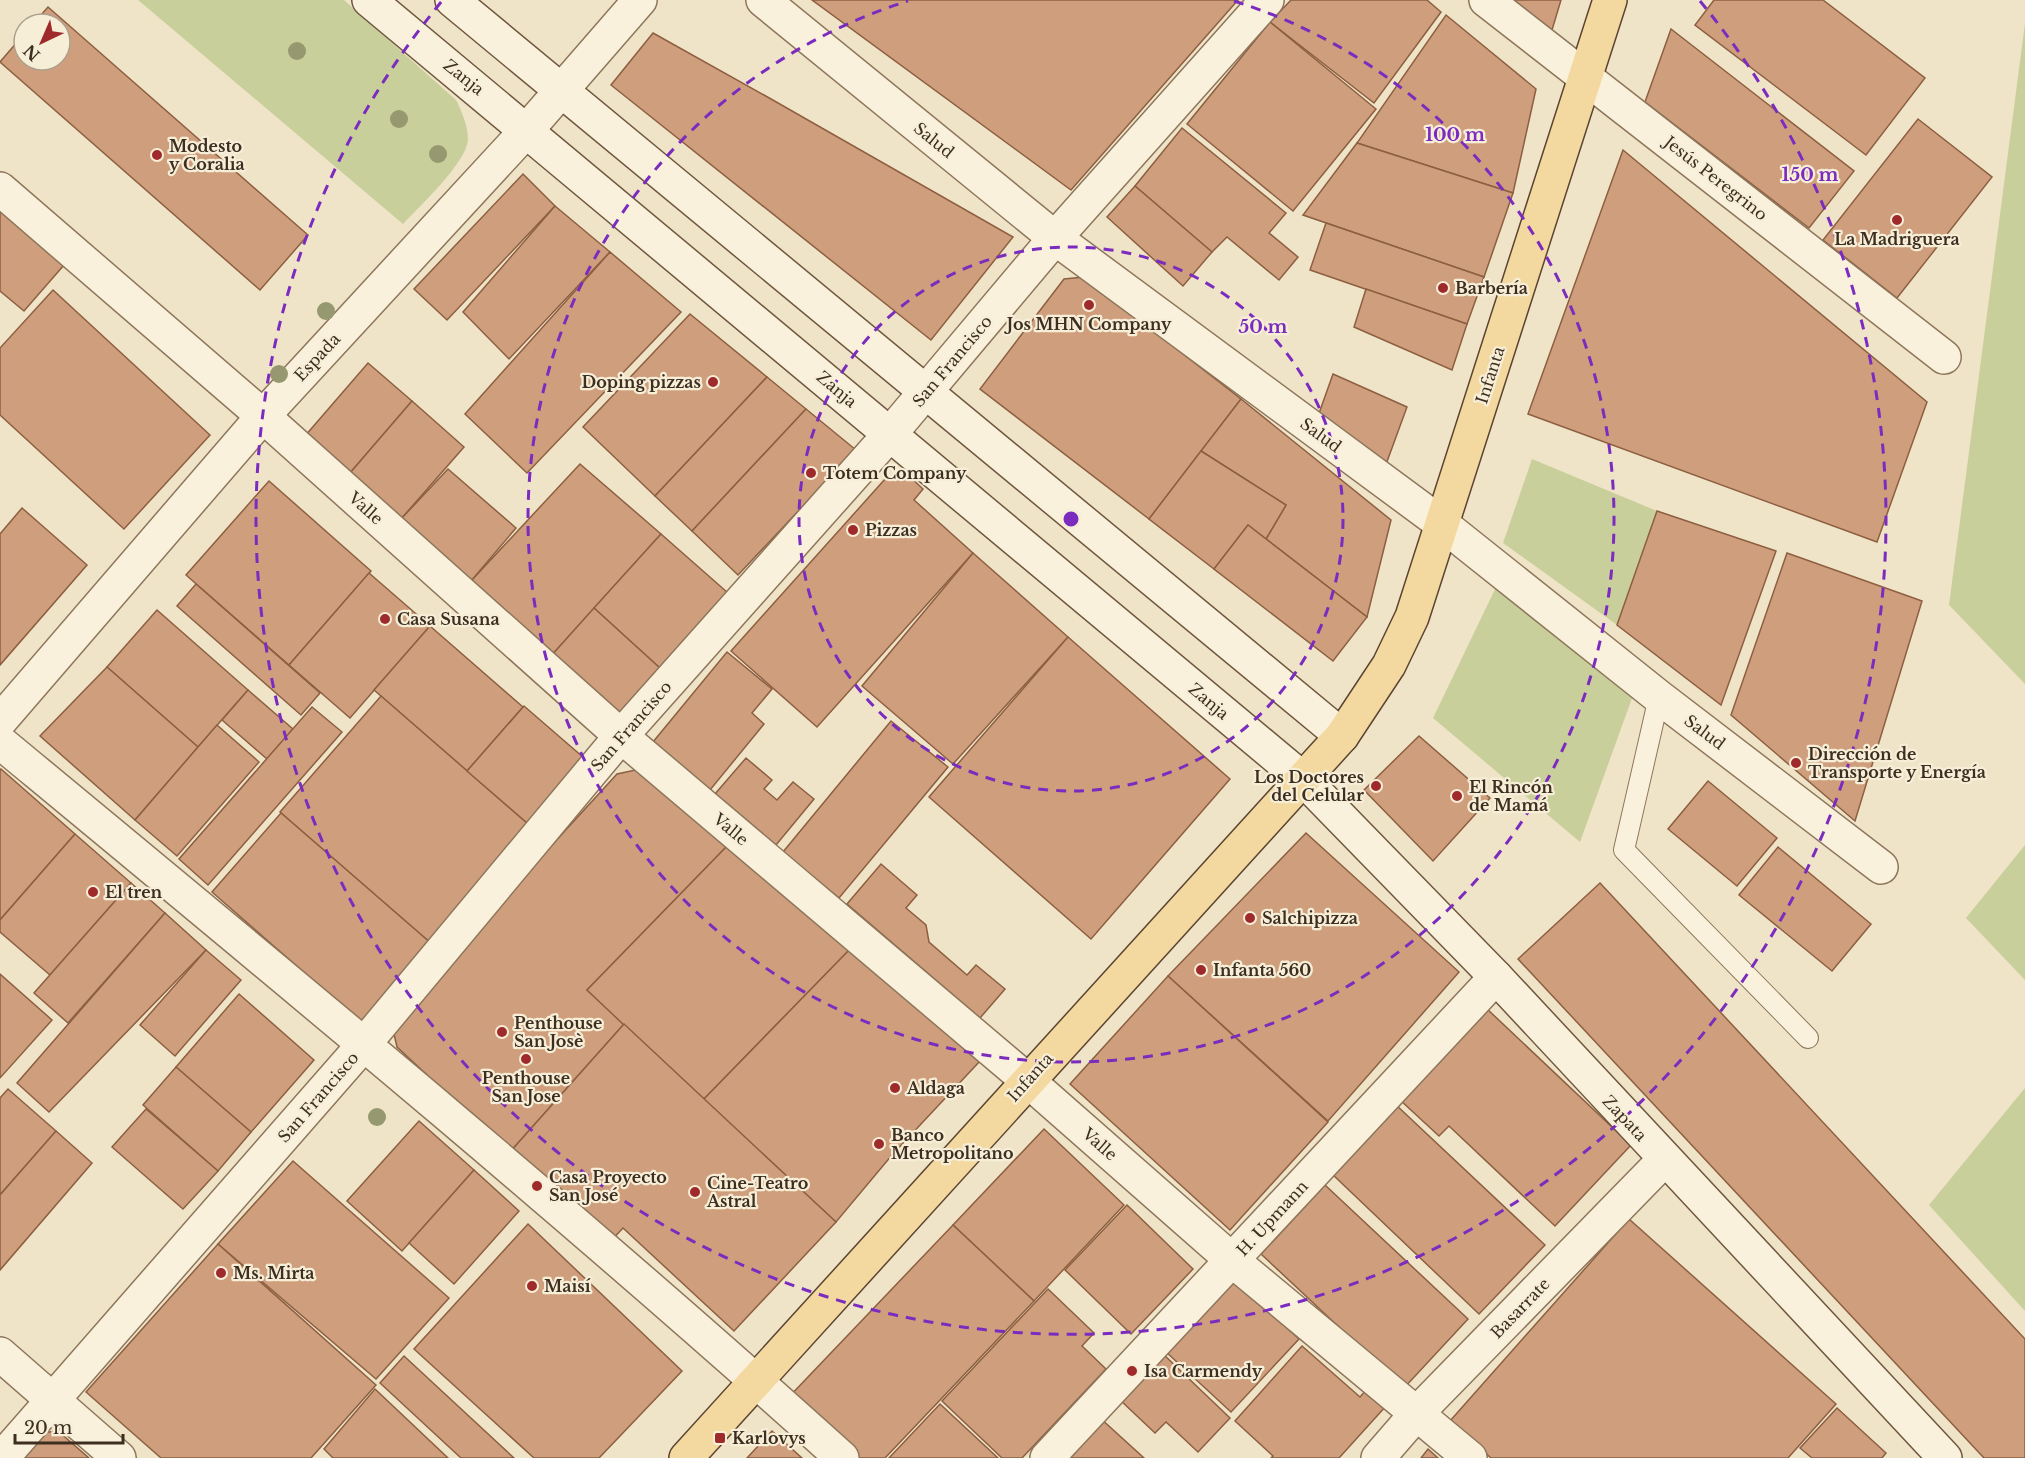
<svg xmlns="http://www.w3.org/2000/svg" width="2025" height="1458" font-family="'Libre Baskerville',serif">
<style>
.green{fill:#c9cf9b}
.building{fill:#cf9f7d;stroke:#8d5f41;stroke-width:1.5}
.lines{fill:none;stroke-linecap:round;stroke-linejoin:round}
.service-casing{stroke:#8d765c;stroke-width:22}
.minor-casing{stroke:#8d765c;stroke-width:36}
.tertiary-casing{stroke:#8d765c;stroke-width:36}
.secondary-casing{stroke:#6f573f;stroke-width:36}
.primary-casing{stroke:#5b4430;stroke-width:36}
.service{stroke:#faf1dc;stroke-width:20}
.minor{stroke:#faf1dc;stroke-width:33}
.tertiary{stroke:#faf1dc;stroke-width:33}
.secondary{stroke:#faf1dc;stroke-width:33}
.primary{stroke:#f3d9a0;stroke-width:33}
.tree{fill:#96986f}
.ring{fill:none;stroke:#7b2cbf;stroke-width:3;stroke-dasharray:10 8}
.poi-dot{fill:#9e2a2b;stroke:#f7eed8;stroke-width:2}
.labels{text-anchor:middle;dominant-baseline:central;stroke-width:4.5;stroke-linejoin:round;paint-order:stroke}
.street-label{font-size:16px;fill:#3d2e20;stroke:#f7eed8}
.poi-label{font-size:16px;font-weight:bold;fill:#3d2e20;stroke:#f7eed8;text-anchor:start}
.centre{fill:#7b2cbf;stroke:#f7eed8;stroke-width:3}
.ring-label{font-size:18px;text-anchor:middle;font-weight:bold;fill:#7b2cbf;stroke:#f7eed8;stroke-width:4.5;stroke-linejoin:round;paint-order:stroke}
</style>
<rect width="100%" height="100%" fill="#f0e4c8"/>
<!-- green -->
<g class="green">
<path d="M138 0H344L456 100C462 112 468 126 468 140 466 163 420 206 403 224Z"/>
<path d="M2025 23V684L1949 605Z"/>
<path d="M1532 459 1657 511 1617 625 1503 543Z"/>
<path d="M1498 583 1635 690 1580 842 1433 718Z"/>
<path d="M2025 845V980L1966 918Z"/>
<path d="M2025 1088V1311L1929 1205Z"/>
</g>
<!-- building -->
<g class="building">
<path d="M812 0H1238L1071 190Z"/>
<path d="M1291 0H1427L1441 12 1374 103 1270 22Z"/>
<path d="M1513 0H1561L1552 30Z"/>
<path d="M1714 0H1823L1925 78 1866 155 1695 25Z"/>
<path d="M48 7 308 235 260 290 0 62 24 34V60H60V24H33Z"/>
<path d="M1446 15 1536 89 1513 193 1357 143Z"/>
<path d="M1270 22 1376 109 1293 211 1187 124Z"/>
<path d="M1671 29 1854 171 1809 228 1645 102Z"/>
<path d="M653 33 764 95 1013 237 931 340 611 85Z"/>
<path d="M1918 119 1992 177 1897 298 1823 240Z"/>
<path d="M1182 128 1286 213 1269 233 1298 257 1279 280 1227 237 1212 252 1135 186Z"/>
<path d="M1357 143 1513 193 1484 277 1303 215Z"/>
<path d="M1623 150 1927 402 1877 542 1528 414Z"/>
<path d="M523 174 555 206 447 320 414 289Z"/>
<path d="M1135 186 1212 252 1183 286 1107 217Z"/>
<path d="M555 206 610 252 509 359 463 312Z"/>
<path d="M0 210 64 265 24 311 0 291Z"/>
<path d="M1326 223 1484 277 1467 324 1310 270Z"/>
<path d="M610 252 681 312 527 473 465 414Z"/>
<path d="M1084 277 1241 399 1149 519 980 389 1064 279Z"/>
<path d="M1366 289 1467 324 1452 370 1354 327Z"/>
<path d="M53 290 210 435 124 529 0 415V348Z"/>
<path d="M690 314 767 377 655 496 583 427Z"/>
<path d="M368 363 412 401 350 473 305 436Z"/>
<path d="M1333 374 1407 407 1385 467 1317 419Z"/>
<path d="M767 377 806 409 692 531 655 496Z"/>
<path d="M1241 399 1391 520 1367 617 1266 539 1286 505 1201 451Z"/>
<path d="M412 401 464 447 401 519 350 473Z"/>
<path d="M806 409 856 450 738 575 692 531Z"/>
<path d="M1201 451 1286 505 1266 539 1248 525 1214 569 1149 519Z"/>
<path d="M580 464 661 534 551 656 471 581Z"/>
<path d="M448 469 516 528 471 581 401 519Z"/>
<path d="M907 474 923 489 914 500 973 553 817 727 731 651 886 478Z"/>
<path d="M269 481 371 571 289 665 186 575Z"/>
<path d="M22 508 87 565 0 665V534Z"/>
<path d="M1657 511 1776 551 1721 705 1617 625Z"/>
<path d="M1248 525 1367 617 1333 661 1214 569Z"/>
<path d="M661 534 728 593 661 669 594 608Z"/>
<path d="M973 553 1068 637 953 764 862 686Z"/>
<path d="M1787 553 1922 601 1855 821 1731 715Z"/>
<path d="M369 573 430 626 350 718 289 665Z"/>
<path d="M196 584 320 693 301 715 177 606Z"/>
<path d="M594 608 661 669 620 717 551 656Z"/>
<path d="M157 610 248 690 198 747 107 667Z"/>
<path d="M430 626 523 707 467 771 374 690Z"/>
<path d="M1068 637 1230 779 1091 939 929 797Z"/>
<path d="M727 652 772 689 752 713 764 724 710 790 653 742Z"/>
<path d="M107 667 198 747 135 820 40 736Z"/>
<path d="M248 690 293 729 267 759 222 720Z"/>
<path d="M381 696 534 829 433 945 280 812Z"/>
<path d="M524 706 591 764 534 829 467 771Z"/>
<path d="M312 707 342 732 208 885 179 859Z"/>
<path d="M891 721 948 767 839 898 783 852Z"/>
<path d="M217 725 259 762 177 856 135 820Z"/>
<path d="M1419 736 1490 798 1433 861 1364 790Z"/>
<path d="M746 758 772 780 764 789 777 800 793 782 814 799 776 845 715 794Z"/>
<path d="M1 769 75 834 0 920V771Z"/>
<path d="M640 769 730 843 587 990 624 1024 510 1152 397 1047 391 1021 617 774Z"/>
<path d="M1708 781 1777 838 1737 886 1668 829Z"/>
<path d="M281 813 433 945 364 1025 212 892Z"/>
<path d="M1306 833 1459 972 1328 1121 1168 976Z"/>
<path d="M75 834 131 883 50 975 0 932V920Z"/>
<path d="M730 843 854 945 703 1100 587 990Z"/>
<path d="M1778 847 1871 924 1832 971 1739 895Z"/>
<path d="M881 864 917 895 906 908 926 925 929 942 967 975 976 965 1005 989 980 1018 847 904Z"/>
<path d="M131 883 165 913 68 1023 34 993Z"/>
<path d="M1600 883 2025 1339V1458H1984L1518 959Z"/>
<path d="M165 913 206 950 49 1112 17 1083Z"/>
<path d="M854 945 980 1061 892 1155 836 1222 703 1100Z"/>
<path d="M206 950 241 980 175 1056 140 1025Z"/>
<path d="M0 974 52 1020 0 1078Z"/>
<path d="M1168 976 1328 1122 1230 1230 1070 1084Z"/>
<path d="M239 994 314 1060 251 1132 176 1067Z"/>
<path d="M1485 1007 1631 1145 1555 1226 1449 1126 1439 1136 1399 1099Z"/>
<path d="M624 1024 836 1222 734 1331 623 1228 609 1243 510 1152Z"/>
<path d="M176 1067 251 1132 218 1171 143 1105Z"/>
<path d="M8 1089 56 1131 0 1195V1098Z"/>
<path d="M1395 1104 1545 1245 1479 1314 1331 1173Z"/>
<path d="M146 1109 218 1171 183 1209 112 1147Z"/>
<path d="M419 1121 474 1170 402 1251 347 1201Z"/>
<path d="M1044 1129 1124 1205 1034 1301 953 1225Z"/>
<path d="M56 1131 92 1163 0 1270V1195Z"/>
<path d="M293 1161 449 1298 376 1379 218 1244Z"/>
<path d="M474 1170 519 1211 454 1284 409 1243Z"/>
<path d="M1325 1185 1468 1319 1404 1388 1261 1254Z"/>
<path d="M1127 1205 1193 1269 1131 1334 1065 1270Z"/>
<path d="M1629 1219 1836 1404 1788 1458H1491L1450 1421Z"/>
<path d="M528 1224 682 1371 599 1458H534L414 1349Z"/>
<path d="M953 1225 1034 1301 885 1458H848L787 1399Z"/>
<path d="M218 1244 376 1385 311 1458H161L86 1392Z"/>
<path d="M1232 1278 1299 1339 1231 1412 1165 1351Z"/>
<path d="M1048 1289 1094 1333 1082 1346 1106 1369 1022 1458H1002L942 1401Z"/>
<path d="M1302 1346 1360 1397 1367 1389 1386 1406 1339 1458H1271L1273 1456 1235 1421Z"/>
<path d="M1162 1353 1230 1418 1198 1452 1166 1422 1155 1433 1119 1399Z"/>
<path d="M404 1356 514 1458H461L380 1383Z"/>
<path d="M375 1389 448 1458H333L324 1449Z"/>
<path d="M940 1404 998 1458H889Z"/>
<path d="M1837 1408 1886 1453 1882 1458H1812L1800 1448Z"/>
<path d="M1099 1417 1144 1458H1062Z"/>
<path d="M58 1431 89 1458H19L40 1433Z"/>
<path d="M772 1431 802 1458H747Z"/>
<path d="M1428 1449 1438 1458H1421Z"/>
</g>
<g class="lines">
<!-- service casing -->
<g class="service-casing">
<path id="service" d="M1659 697 1624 850 1808 1038"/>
</g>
<!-- minor casing -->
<g class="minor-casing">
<g id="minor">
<path d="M763 0 1055 238 1442 524 1659 697 1881 867"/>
<path d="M1486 0 1944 357"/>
<path d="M0 189 263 416 621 736 1027 1080 1233 1261 1470 1458"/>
<path d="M0 721 263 416 527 130 640 0"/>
<path d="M0 742C284 977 568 1211 842 1458"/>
<path d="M2 1458 365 1043 621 736 890 434 1055 238 1267 0"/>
<path d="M1047 1458 1496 977"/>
<path d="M1378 1458 1417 1413 1664 1160"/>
</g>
</g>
<!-- tertiary casing -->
<g class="tertiary-casing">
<path id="tertiary" d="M0 1354 119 1458"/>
</g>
<!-- secondary casing -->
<g class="secondary-casing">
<g id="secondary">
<path d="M369 0 1303 779 1496 977 1945 1458"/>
<path d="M452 0 1342 736"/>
</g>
</g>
<!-- primary casing -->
<g class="primary-casing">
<path id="primary" d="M686 1458 1342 736 1389 665 1412 617 1610 0"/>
</g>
<!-- service -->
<use href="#service" class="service"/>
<!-- minor -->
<use href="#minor" class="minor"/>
<!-- tertiary -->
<use href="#tertiary" class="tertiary"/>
<!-- secondary -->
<use href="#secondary" class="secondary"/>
<!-- primary -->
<use href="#primary" class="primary"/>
</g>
<!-- trees -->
<g class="tree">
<circle cx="297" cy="51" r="9"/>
<circle cx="399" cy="119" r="9"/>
<circle cx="438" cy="154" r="9"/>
<circle cx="326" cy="311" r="9"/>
<circle cx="279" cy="374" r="9"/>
<circle cx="377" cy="1117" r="9"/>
</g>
<!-- distance rings -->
<g class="ring">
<circle cx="1071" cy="519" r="272"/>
<path d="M1234 1A543 543 0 1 1 908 1"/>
<path d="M1700 1A815 815 0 1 1 442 1"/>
</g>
<!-- markers -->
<g class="poi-dot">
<circle cx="157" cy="155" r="6"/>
<circle cx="1897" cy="220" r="6"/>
<circle cx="1443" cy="288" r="6"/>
<circle cx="1089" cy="305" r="6"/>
<circle cx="713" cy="382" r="6"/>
<circle cx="811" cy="473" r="6"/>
<circle cx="853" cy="530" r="6"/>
<circle cx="385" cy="619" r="6"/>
<circle cx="1796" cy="763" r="6"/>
<circle cx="1376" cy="786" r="6"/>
<circle cx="1457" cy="796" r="6"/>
<circle cx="93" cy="892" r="6"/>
<circle cx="1250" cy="918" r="6"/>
<circle cx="1201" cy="970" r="6"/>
<circle cx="502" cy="1032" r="6"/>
<circle cx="526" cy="1059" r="6"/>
<circle cx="895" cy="1088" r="6"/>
<circle cx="879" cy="1144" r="6"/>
<circle cx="537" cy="1186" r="6"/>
<circle cx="695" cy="1192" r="6"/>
<circle cx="221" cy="1273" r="6"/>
<circle cx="532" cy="1286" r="6"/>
<circle cx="1132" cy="1371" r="6"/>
<rect x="714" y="1432" width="12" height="12" rx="3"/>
</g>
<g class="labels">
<!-- street labels -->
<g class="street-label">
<text transform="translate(464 77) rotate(39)">Zanja</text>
<text transform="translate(934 140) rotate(39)">Salud</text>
<text transform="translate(1716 178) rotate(38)">Jesús Peregrino</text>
<text transform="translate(317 357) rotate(-47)">Espada</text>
<text transform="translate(952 361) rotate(-50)">San Francisco</text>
<text transform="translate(1490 375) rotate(-72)">Infanta</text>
<text transform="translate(837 389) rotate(40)">Zanja</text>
<text transform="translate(1321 435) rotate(36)">Salud</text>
<text transform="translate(366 508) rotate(42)">Valle</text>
<text transform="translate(1209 701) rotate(40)">Zanja</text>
<text transform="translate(631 726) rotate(-49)">San Francisco</text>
<text transform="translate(1705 732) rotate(37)">Salud</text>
<text transform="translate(731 829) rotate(40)">Valle</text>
<text transform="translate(1030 1077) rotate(-48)">Infanta</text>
<text transform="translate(318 1097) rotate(-49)">San Francisco</text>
<text transform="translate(1625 1118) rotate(47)">Zapata</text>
<text transform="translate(1100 1144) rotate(41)">Valle</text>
<text transform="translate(1272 1218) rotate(-47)">H. Upmann</text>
<text transform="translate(1520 1308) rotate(-46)">Basarrate</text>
</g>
<!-- poi labels -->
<g class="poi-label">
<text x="169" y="146">Modesto<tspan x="169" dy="18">y Coralia</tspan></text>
<text x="1897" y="239" text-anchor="middle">La Madriguera</text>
<text x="1455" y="288">Barbería</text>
<text x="1089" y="324" text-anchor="middle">Jos MHN Company</text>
<text x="701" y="382" text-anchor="end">Doping pizzas</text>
<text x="823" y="473">Totem Company</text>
<text x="865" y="530">Pizzas</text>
<text x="397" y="619">Casa Susana</text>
<text x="1808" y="754">Dirección de<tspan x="1808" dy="18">Transporte y Energía</tspan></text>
<text x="1364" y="777" text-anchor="end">Los Doctores<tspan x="1364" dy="18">del Celular</tspan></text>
<text x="1469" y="787">El Rincón<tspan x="1469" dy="18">de Mamá</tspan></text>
<text x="105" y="892">El tren</text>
<text x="1262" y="918">Salchipizza</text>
<text x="1213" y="970">Infanta 560</text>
<text x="514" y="1023">Penthouse<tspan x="514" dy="18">San Josè</tspan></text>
<text x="526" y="1078" text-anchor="middle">Penthouse<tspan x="526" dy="18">San Jose</tspan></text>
<text x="907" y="1088">Aldaga</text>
<text x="891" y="1135">Banco<tspan x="891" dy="18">Metropolitano</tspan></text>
<text x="549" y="1177">Casa Proyecto<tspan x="549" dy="18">San José</tspan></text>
<text x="707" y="1183">Cine-Teatro<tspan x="707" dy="18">Astral</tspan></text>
<text x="233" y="1273">Ms. Mirta</text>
<text x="544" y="1286">Maisí</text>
<text x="1144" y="1371">Isa Carmendy</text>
<text x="732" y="1438">Karlovys</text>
</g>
</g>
<circle cx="1071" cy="519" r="9" class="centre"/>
<g class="ring-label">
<text x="1455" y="141">100 m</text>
<text x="1810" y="181">150 m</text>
<text x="1263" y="333">50 m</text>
</g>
<!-- north arrow -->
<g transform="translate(42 42) rotate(224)"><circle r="28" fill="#f7eed8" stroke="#ada18e" stroke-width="1.5"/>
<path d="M0-4.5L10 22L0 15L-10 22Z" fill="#9e2a2b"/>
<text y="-9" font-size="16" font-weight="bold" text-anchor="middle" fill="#3d2e20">N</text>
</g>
<!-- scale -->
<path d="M15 1434v9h108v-9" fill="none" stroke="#3d2e20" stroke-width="3"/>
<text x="24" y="1434" font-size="18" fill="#3d2e20" stroke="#f7eed8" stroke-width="4.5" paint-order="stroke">20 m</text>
</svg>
